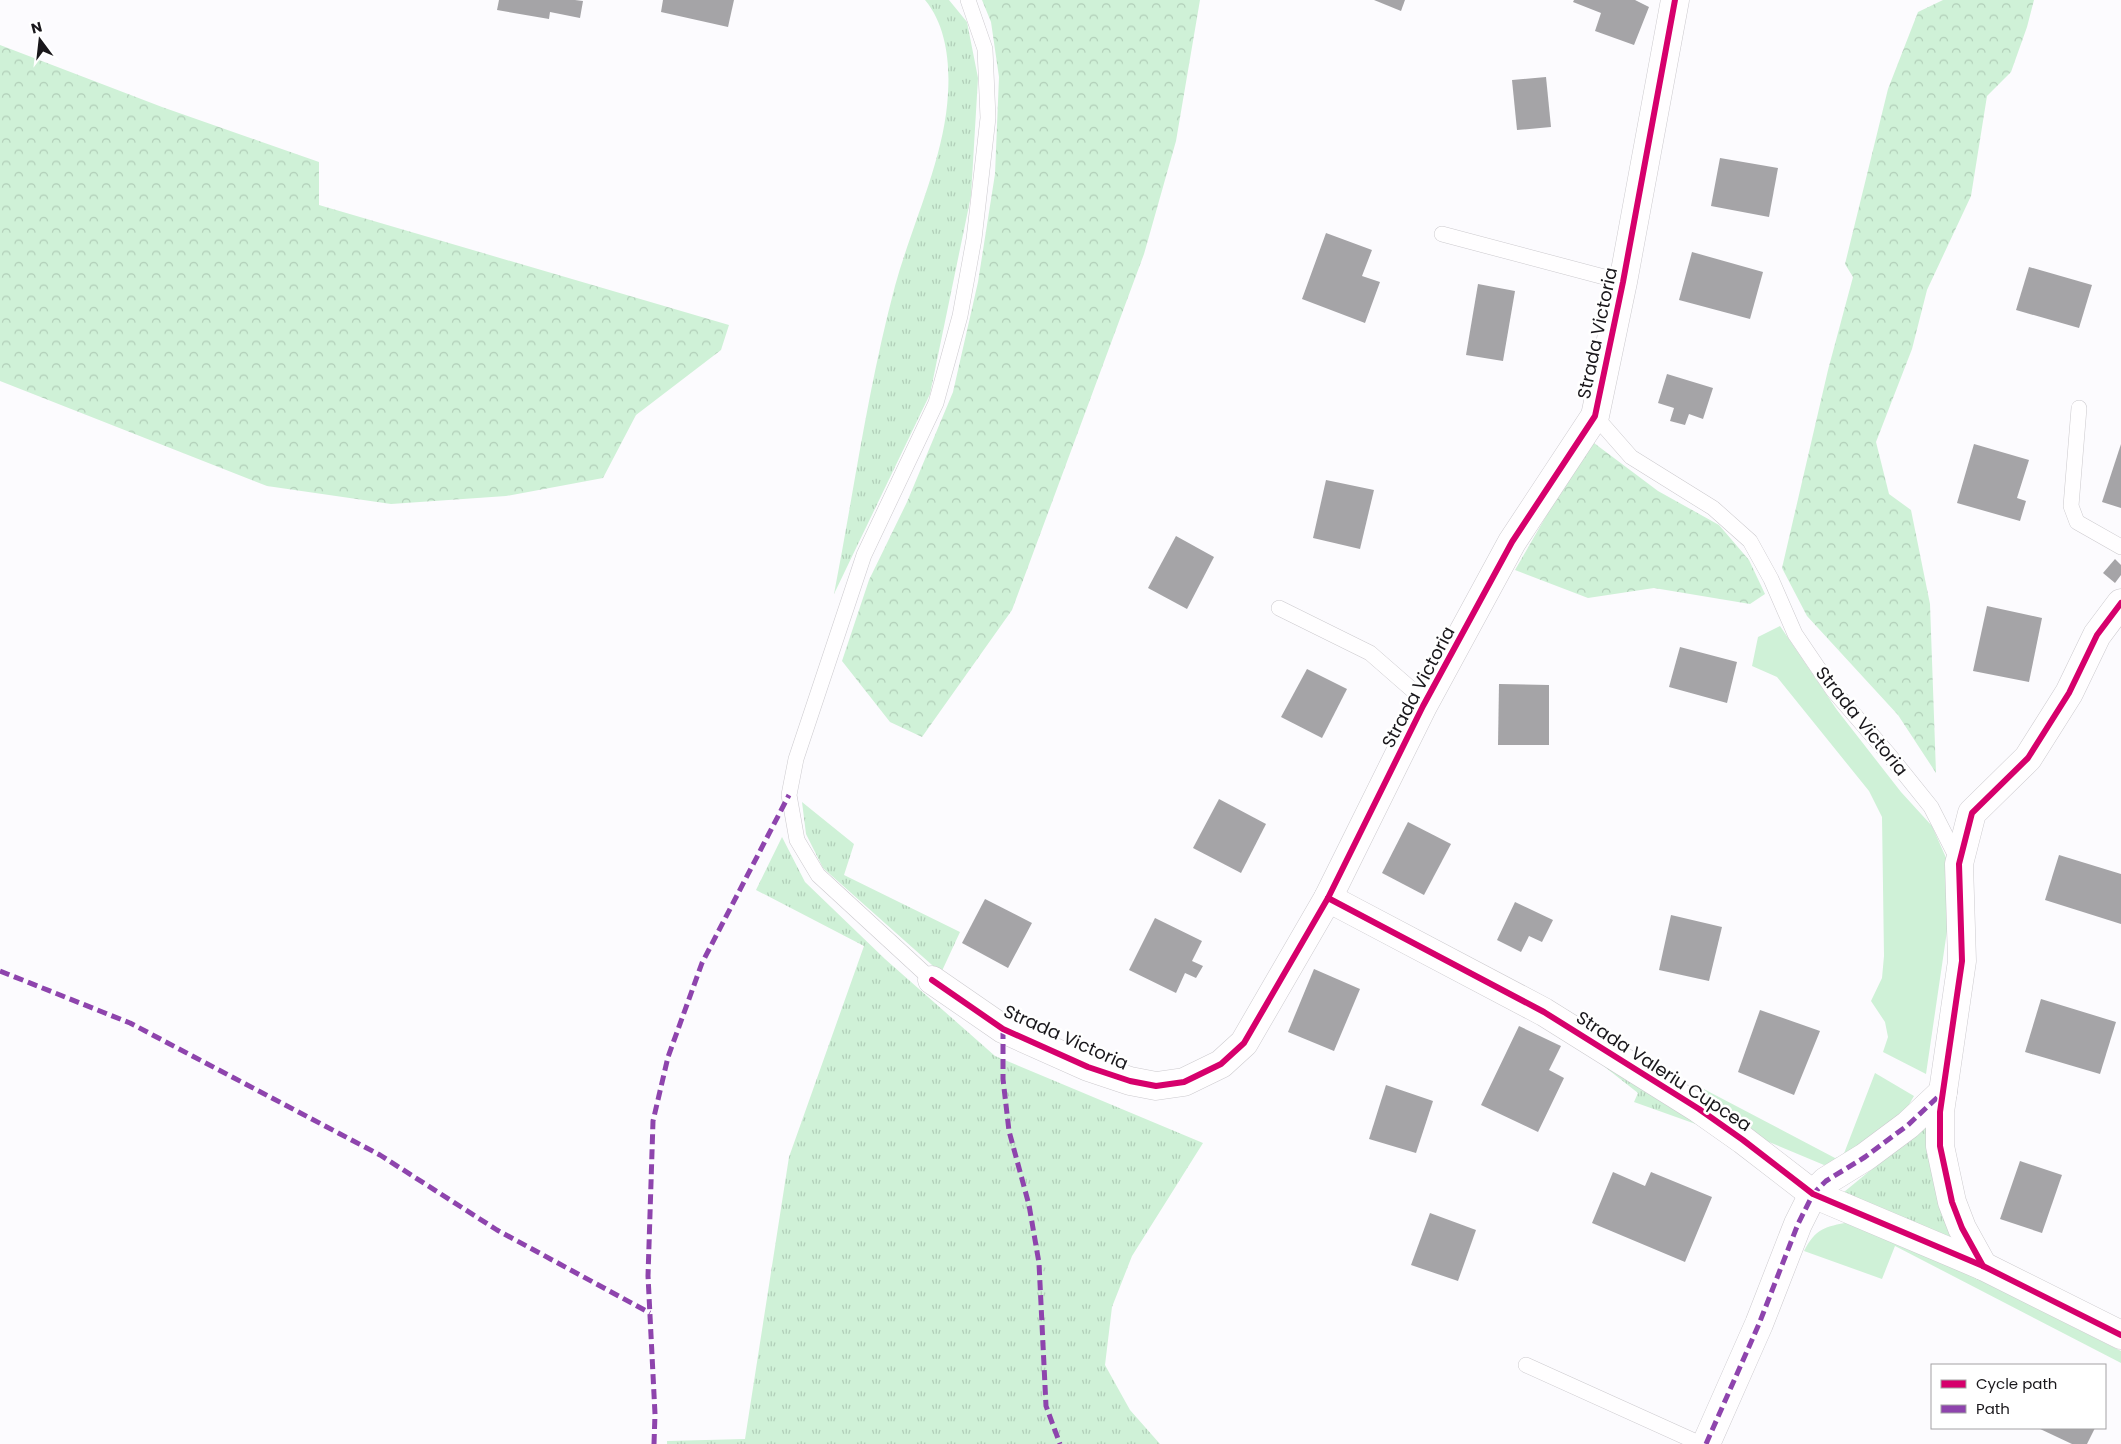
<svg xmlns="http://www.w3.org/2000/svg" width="2121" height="1444" font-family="Poppins,sans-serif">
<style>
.grass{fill:url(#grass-tufts)}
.forest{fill:url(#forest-crowns)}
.garden{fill:#cff1d7}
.building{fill:#a5a4a7}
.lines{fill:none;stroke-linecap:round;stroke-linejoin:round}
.service-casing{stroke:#cccace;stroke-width:16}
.minor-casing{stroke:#cccace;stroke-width:29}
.service{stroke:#fffeff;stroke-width:15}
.minor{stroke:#fffeff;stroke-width:28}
.quiet{stroke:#8e44ad;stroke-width:5;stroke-dasharray:10 5;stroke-linecap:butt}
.cycleway-casing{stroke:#fff;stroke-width:9}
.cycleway{stroke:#d6006c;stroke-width:6}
.labels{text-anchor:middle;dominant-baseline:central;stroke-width:5;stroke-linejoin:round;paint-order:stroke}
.street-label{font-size:18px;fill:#19171b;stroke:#fff}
</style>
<defs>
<pattern id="grass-tufts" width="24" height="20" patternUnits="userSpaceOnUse" patternTransform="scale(1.25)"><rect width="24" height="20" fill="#cff1d7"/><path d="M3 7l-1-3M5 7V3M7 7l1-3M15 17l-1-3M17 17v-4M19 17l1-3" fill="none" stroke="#b1ceb8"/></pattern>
<pattern id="forest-crowns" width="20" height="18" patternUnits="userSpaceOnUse" patternTransform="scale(1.25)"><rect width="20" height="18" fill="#cff1d7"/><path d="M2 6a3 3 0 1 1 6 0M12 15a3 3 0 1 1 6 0" fill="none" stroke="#b1ceb8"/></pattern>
</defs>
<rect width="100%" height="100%" fill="#fcfbfe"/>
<!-- grass -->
<g class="grass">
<path d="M925 0H949L967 22 978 78 971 196 930 394 834 594C854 491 868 387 895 286 912 224 945 157 948 93 950 62 946 25 925 0Z"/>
<path d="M802 802 854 844 844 875 960 932 941 973 823 868 806 834Z"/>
<path d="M782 837 805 882 885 959 995 1056 1203 1143 1132 1256 1112 1307 1105 1365 1130 1410 1160 1444H667V1441L745 1439 789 1157 864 946 756 890Z"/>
<path d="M1582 1049 1704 1127 1634 1102 1638 1093Z"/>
<path d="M1928 1123 1964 1247 1844 1192Z"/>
</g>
<!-- forest -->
<g class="forest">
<path d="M982 0H1200L1176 141 1144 254 1012 610 922 737 890 722 842 661 869 580 907 502 953 392 978 282 995 174 999 77 991 22Z"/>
<path d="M1943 0H2034L2027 27 2011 72 1987 96 1971 196 1927 290 1912 349 1876 442 1889 494 1911 510 1930 604 1936 773 1898 715 1807 616 1782 568 1828 370 1853 277 1845 264 1888 89 1918 12Z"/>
<path d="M0 45 162 107 319 162V205L729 325 721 350 636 415 603 478 506 496 391 504 267 486 0 381Z"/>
<path d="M1590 440 1658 491 1719 525 1749 560 1765 594 1750 604 1654 588 1588 598 1515 570Z"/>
</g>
<!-- garden -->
<g class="garden">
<path d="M1780 626 1837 710 1901 792 1932 826 1947 860V931L1926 1074 1883 1052 1888 1037 1885 1022 1871 1001 1882 978 1884 956 1882 817 1869 791 1777 677 1752 666 1758 637Z"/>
<path d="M1875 1073 1914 1096 1907 1108 1846 1160 1824 1165 1757 1137 1702 1100 1698 1086 1835 1158 1843 1156Z"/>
<path d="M1849 1222 1960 1270 2121 1351V1363L1895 1246 1882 1279 1804 1251C1816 1228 1825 1227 1849 1222Z"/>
</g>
<!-- building -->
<g class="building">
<path d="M499 0H575L583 1 580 18 550 12 549 19 497 10Z"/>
<path d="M663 0H734L728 27 661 12Z"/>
<path d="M1374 0H1405L1401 11Z"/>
<path d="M1574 0H1635L1649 7 1634 45 1595 31 1601 13 1573 2Z"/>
<path d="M1546 77 1551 127 1517 130 1512 80Z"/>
<path d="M1720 158 1778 168 1769 217 1711 206Z"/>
<path d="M1326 233 1372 250 1362 276 1380 282 1365 323 1302 299Z"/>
<path d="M1692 252 1763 272 1750 319 1679 300Z"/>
<path d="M2029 267 2092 285 2079 328 2016 310Z"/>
<path d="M1478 284 1515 291 1503 361 1466 355Z"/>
<path d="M1667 374 1713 388 1703 419 1689 414 1685 425 1670 421 1674 408 1658 403Z"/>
<path d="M1974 444 2029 460 2017 498 2026 501 2020 521 1957 503Z"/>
<path d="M2121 444V508L2102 502Z"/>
<path d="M1326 480 1374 490 1360 549 1313 538Z"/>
<path d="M1176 536 1214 557 1187 609 1148 588Z"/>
<path d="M2115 559 2121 565V575L2115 583 2103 573Z"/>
<path d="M1987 606 2042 618 2029 682 1973 671Z"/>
<path d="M1680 647 1737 662 1727 703 1669 687Z"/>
<path d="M1307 669 1347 689 1322 738 1281 717Z"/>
<path d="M1499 684 1549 685V745H1498Z"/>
<path d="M1219 799 1266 824 1241 873 1193 848Z"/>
<path d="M1408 822 1451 844 1424 895 1382 873Z"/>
<path d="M2059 855 2121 874V924L2045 900Z"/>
<path d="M985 899 1032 923 1008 968 962 943Z"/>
<path d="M1515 902 1553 920 1542 942 1529 936 1521 952 1497 940Z"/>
<path d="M1671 915 1722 927 1709 981 1659 970Z"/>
<path d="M1155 918 1202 941 1192 961 1203 966 1196 978 1185 973 1176 993 1129 970Z"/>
<path d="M1314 969 1360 989 1334 1051 1288 1032Z"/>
<path d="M2041 999 2116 1022 2100 1074 2025 1052Z"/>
<path d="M1760 1010 1820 1031 1794 1095 1738 1072Z"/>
<path d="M1519 1026 1561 1046 1549 1070 1564 1078 1538 1132 1481 1105Z"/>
<path d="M1386 1085 1433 1101 1416 1153 1369 1139Z"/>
<path d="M2020 1161 2062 1175 2042 1233 2000 1219Z"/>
<path d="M1613 1172 1645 1186 1651 1172 1712 1197 1685 1262 1592 1223Z"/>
<path d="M1430 1213 1476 1230 1458 1281 1411 1265Z"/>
<path d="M2038 1428H2095L2087 1444H2072Z"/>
</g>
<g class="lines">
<!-- service casing -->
<g class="service-casing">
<g id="service">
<path d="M1442 234 1623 282"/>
<path d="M2079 408 2071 506 2077 522 2121 547"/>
<path d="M1595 416 1631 457 1713 508 1750 541 1771 579 1795 634 1833 690 1890 756 1931 807 1959 862"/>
<path d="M1279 608 1370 653 1425 701"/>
<path d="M932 980 818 875 797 840 789 795 796 759 864 555 936 403 960 316 974 239 988 118 985 49 968 0"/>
<path d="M1526 1365 1701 1444"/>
</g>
</g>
<!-- minor casing -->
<g class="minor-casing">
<g id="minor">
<path d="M1328 898 1544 1012 1699 1109 1743 1140 1813 1194 1983 1266 2121 1335"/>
<path d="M932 980 1003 1029 1088 1067 1130 1081 1156 1086 1184 1082 1221 1064 1244 1043 1328 898 1423 706 1512 542 1595 416 1623 282 1675 0"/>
<path d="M1983 1266 1962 1228 1952 1202 1940 1146V1112L1962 961 1959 864 1972 813 2028 758 2069 693 2097 635 2121 603"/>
<path d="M1706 1444 1759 1324 1798 1224 1813 1194 1826 1181 1865 1157 1908 1125 1943 1092"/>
</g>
</g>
<!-- service -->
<use href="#service" class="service"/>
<!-- minor -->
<use href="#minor" class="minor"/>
<!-- quiet -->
<g class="quiet">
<path d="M0 971 130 1023 380 1155 497 1230 650 1313"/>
<path d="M1003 1029V1079L1009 1131 1029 1205 1039 1263 1046 1406 1060 1444"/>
<path d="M654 1444 655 1414 648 1276 653 1121 668 1057 702 963 789 795"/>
<path d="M1706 1444 1759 1324 1798 1224 1813 1194 1826 1181 1865 1157 1908 1125 1943 1092"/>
</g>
<!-- cycleway casing -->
<g class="cycleway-casing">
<g id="cycleway">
<path d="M1328 898 1544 1012 1699 1109 1743 1140 1813 1194 1983 1266 2121 1335"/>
<path d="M932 980 1003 1029 1088 1067 1130 1081 1156 1086 1184 1082 1221 1064 1244 1043 1328 898 1423 706 1512 542 1595 416 1623 282 1675 0"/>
<path d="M1983 1266 1962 1228 1952 1202 1940 1146V1112L1962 961 1959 864 1972 813 2028 758 2069 693 2097 635 2121 603"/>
</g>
</g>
<!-- cycleway -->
<use href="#cycleway" class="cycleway"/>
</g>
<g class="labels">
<!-- street labels -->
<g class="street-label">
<text transform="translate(1597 333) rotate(-78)">Strada Victoria</text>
<text transform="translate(1418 687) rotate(-62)">Strada Victoria</text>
<text transform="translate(1862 721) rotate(51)">Strada Victoria</text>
<text transform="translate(1066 1037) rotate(24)">Strada Victoria</text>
<text transform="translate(1664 1071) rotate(33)">Strada Valeriu Cupcea</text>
</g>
</g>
<!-- legend -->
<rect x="1931" y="1364" width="175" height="65" fill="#ffffff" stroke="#a3a2a4"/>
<rect x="1941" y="1380" width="25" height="8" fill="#d6006c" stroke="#a3a2a4"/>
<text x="1976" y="1389" font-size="15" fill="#19171b">Cycle path</text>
<rect x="1941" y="1405" width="25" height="8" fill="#8e44ad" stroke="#a3a2a4"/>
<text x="1976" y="1414" font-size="15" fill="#19171b">Path</text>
<!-- north arrow -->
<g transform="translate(40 40) rotate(345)" stroke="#ffffff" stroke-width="4" paint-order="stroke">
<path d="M0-4L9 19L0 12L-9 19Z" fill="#19171b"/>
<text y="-8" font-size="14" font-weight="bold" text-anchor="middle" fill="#19171b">N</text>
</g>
</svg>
